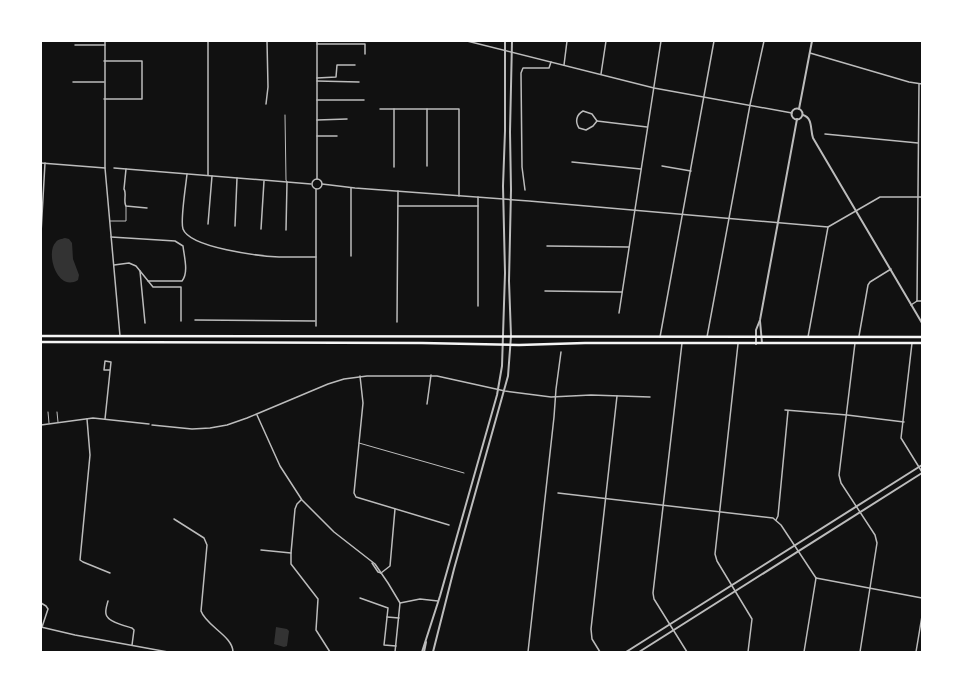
<svg xmlns="http://www.w3.org/2000/svg" width="963" height="693" font-family="Commissioner,sans-serif">
<style>
.water{fill:#333}
.lines{fill:none;stroke-linecap:round;stroke-linejoin:round}
.service{stroke:#bcbcbc;stroke-width:1}
.minor{stroke:#bcbcbc;stroke-width:1.5}
.tertiary{stroke:#bcbcbc;stroke-width:2}
.secondary{stroke:#f5f5f5;stroke-width:2.5}
.tram{stroke:#9a9a9a;stroke-width:1}
</style>
<rect width="100%" height="100%" fill="#111"/>
<!-- water -->
<g class="water">
<path d="M65 238 69 239 72 243 73 259 79 275 78 280C57 293 45 252 56 242 58 239 62 239 65 238Z"/>
<path d="M276 627 287 629 289 631 287 646 284 647 274 644Z"/>
</g>
<g class="lines">
<!-- service -->
<g class="service">
<path d="M285 115 286 180 287 182"/>
<path d="M110 221H126V206"/>
<path d="M48 412 49 423"/>
<path d="M57 412 58 422"/>
<path d="M359 443 464 473"/>
</g>
<!-- minor -->
<g class="minor">
<path d="M105 41V168L120 336"/>
<path d="M467 41 654 88 792 113"/>
<path d="M317 44H365V54"/>
<path d="M75 45H105"/>
<path d="M810 53 909 82 922 84"/>
<path d="M564 65 567 41"/>
<path d="M601 74 606 41"/>
<path d="M317 78 336 77 337 65H355"/>
<path d="M317 81 359 82"/>
<path d="M73 82H104"/>
<path d="M104 99H142V61H104"/>
<path d="M317 100H364"/>
<path d="M266 104 268 87 267 41"/>
<path d="M380 109H459V196"/>
<path d="M394 109V167"/>
<path d="M427 109V166"/>
<path d="M583 111 592 114 597 121 593 126 586 130 579 128C575 122 576 115 583 111Z"/>
<path d="M317 120 347 119"/>
<path d="M597 121 647 127"/>
<path d="M825 134 918 143"/>
<path d="M317 136H337"/>
<path d="M572 162 641 169"/>
<path d="M41 163 105 168"/>
<path d="M662 166 691 171"/>
<path d="M114 168 311 184"/>
<path d="M126 169 124 189C127 194 123 201 126 206L147 208"/>
<path d="M187 174C186 185 180 221 183 229 190 248 260 256 279 257 291 257 304 257 316 257"/>
<path d="M208 175V41"/>
<circle cx="317" cy="184" r="5"/>
<path d="M317 179V41"/>
<path d="M322 184 355 188 529 201 828 227 880 197H922"/>
<path d="M351 188V256"/>
<path d="M525 190 522 167 521 73 523 68H549L551 62"/>
<path d="M398 206H478"/>
<path d="M208 224 212 176"/>
<path d="M235 226 237 178"/>
<path d="M261 229 264 181"/>
<path d="M286 230 287 182"/>
<path d="M41 233 45 163"/>
<path d="M111 237 175 241 183 246C184 256 189 273 182 281H148"/>
<path d="M547 246 629 247"/>
<path d="M114 265 129 263 136 266 153 287H181V321"/>
<path d="M140 271 145 323"/>
<path d="M545 291 622 292"/>
<path d="M917 301H922"/>
<path d="M911 305 917 301 919 84"/>
<path d="M478 306V197"/>
<path d="M619 313 661 41"/>
<path d="M195 320 315 321"/>
<path d="M397 322 398 191"/>
<path d="M316 326V189"/>
<path d="M859 336 868 285 870 282 891 269"/>
<path d="M660 337 714 41"/>
<path d="M707 337 750 105 764 41"/>
<path d="M808 337 828 227"/>
<path d="M682 343 653 593 654 599 687 652"/>
<path d="M855 343 839 475 841 483 875 535 877 543 860 652"/>
<path d="M912 343 901 438 922 472"/>
<path d="M738 344 715 554 717 561 752 619 748 652"/>
<path d="M360 376 363 403 354 493 356 497 449 525"/>
<path d="M427 404 431 375"/>
<path d="M785 410 847 415 904 422"/>
<path d="M257 415 280 466 302 500 334 532 375 564 388 583 400 603 395 652"/>
<path d="M87 419 90 455 80 560 83 562 110 573"/>
<path d="M105 419 111 362 105 361 104 370H110"/>
<path d="M41 425 93 418 149 424"/>
<path d="M152 425 192 429 210 428 227 425 247 418 328 384 344 379 367 376H437L505 391 551 397 591 395 650 397"/>
<path d="M558 493 773 518 781 525 816 578"/>
<path d="M301 500 297 504 295 509 291 553V564L318 599 316 630 330 652"/>
<path d="M174 519 204 538 207 545 201 611C206 626 233 636 233 652"/>
<path d="M776 520 778 516 788 411"/>
<path d="M261 550 291 553"/>
<path d="M372 563 378 572 381 573"/>
<path d="M381 573 390 566 395 509"/>
<path d="M816 578 922 598"/>
<path d="M360 598 388 608 384 645 396 646"/>
<path d="M108 601C107 605 105 610 106 614 107 622 126 626 132 628L134 630 132 645"/>
<path d="M41 603 46 606 48 609 42 627"/>
<path d="M400 603 420 599 438 601"/>
<path d="M387 617 399 618"/>
<path d="M41 627 75 635 168 652"/>
<path d="M528 652 554 417 556 389 561 352"/>
<path d="M600 652 592 639 591 629 617 396"/>
<path d="M804 652 816 578"/>
<path d="M916 652 922 616"/>
</g>
<!-- tertiary -->
<g class="tertiary">
<circle cx="797" cy="114" r="5.5"/>
<path d="M799 109 812 41"/>
<path d="M803 115C813 118 810 129 813 138L922 323"/>
<path d="M760 321 762 343"/>
<path d="M756 344V330L760 320 797 119"/>
<path d="M422 652 440 596 497 395 502 366 505 273 503 186 505 131V41"/>
<path d="M424 652 426 642"/>
<path d="M433 652 454 569 508 376 511 336 509 281 511 190 510 132 512 41"/>
<path d="M626 652 922 465"/>
<path d="M639 652 922 473"/>
</g>
<!-- secondary -->
<g class="secondary">
<path d="M41 336 922 337"/>
<path d="M41 342 422 343 519 345 585 343H922"/>
</g>
<!-- tram -->
<path class="tram" d="M41 652H42"/>
</g>
<!-- border -->
<rect width="963" height="693" fill="none" stroke="#ffffff" stroke-width="84"/>
</svg>
